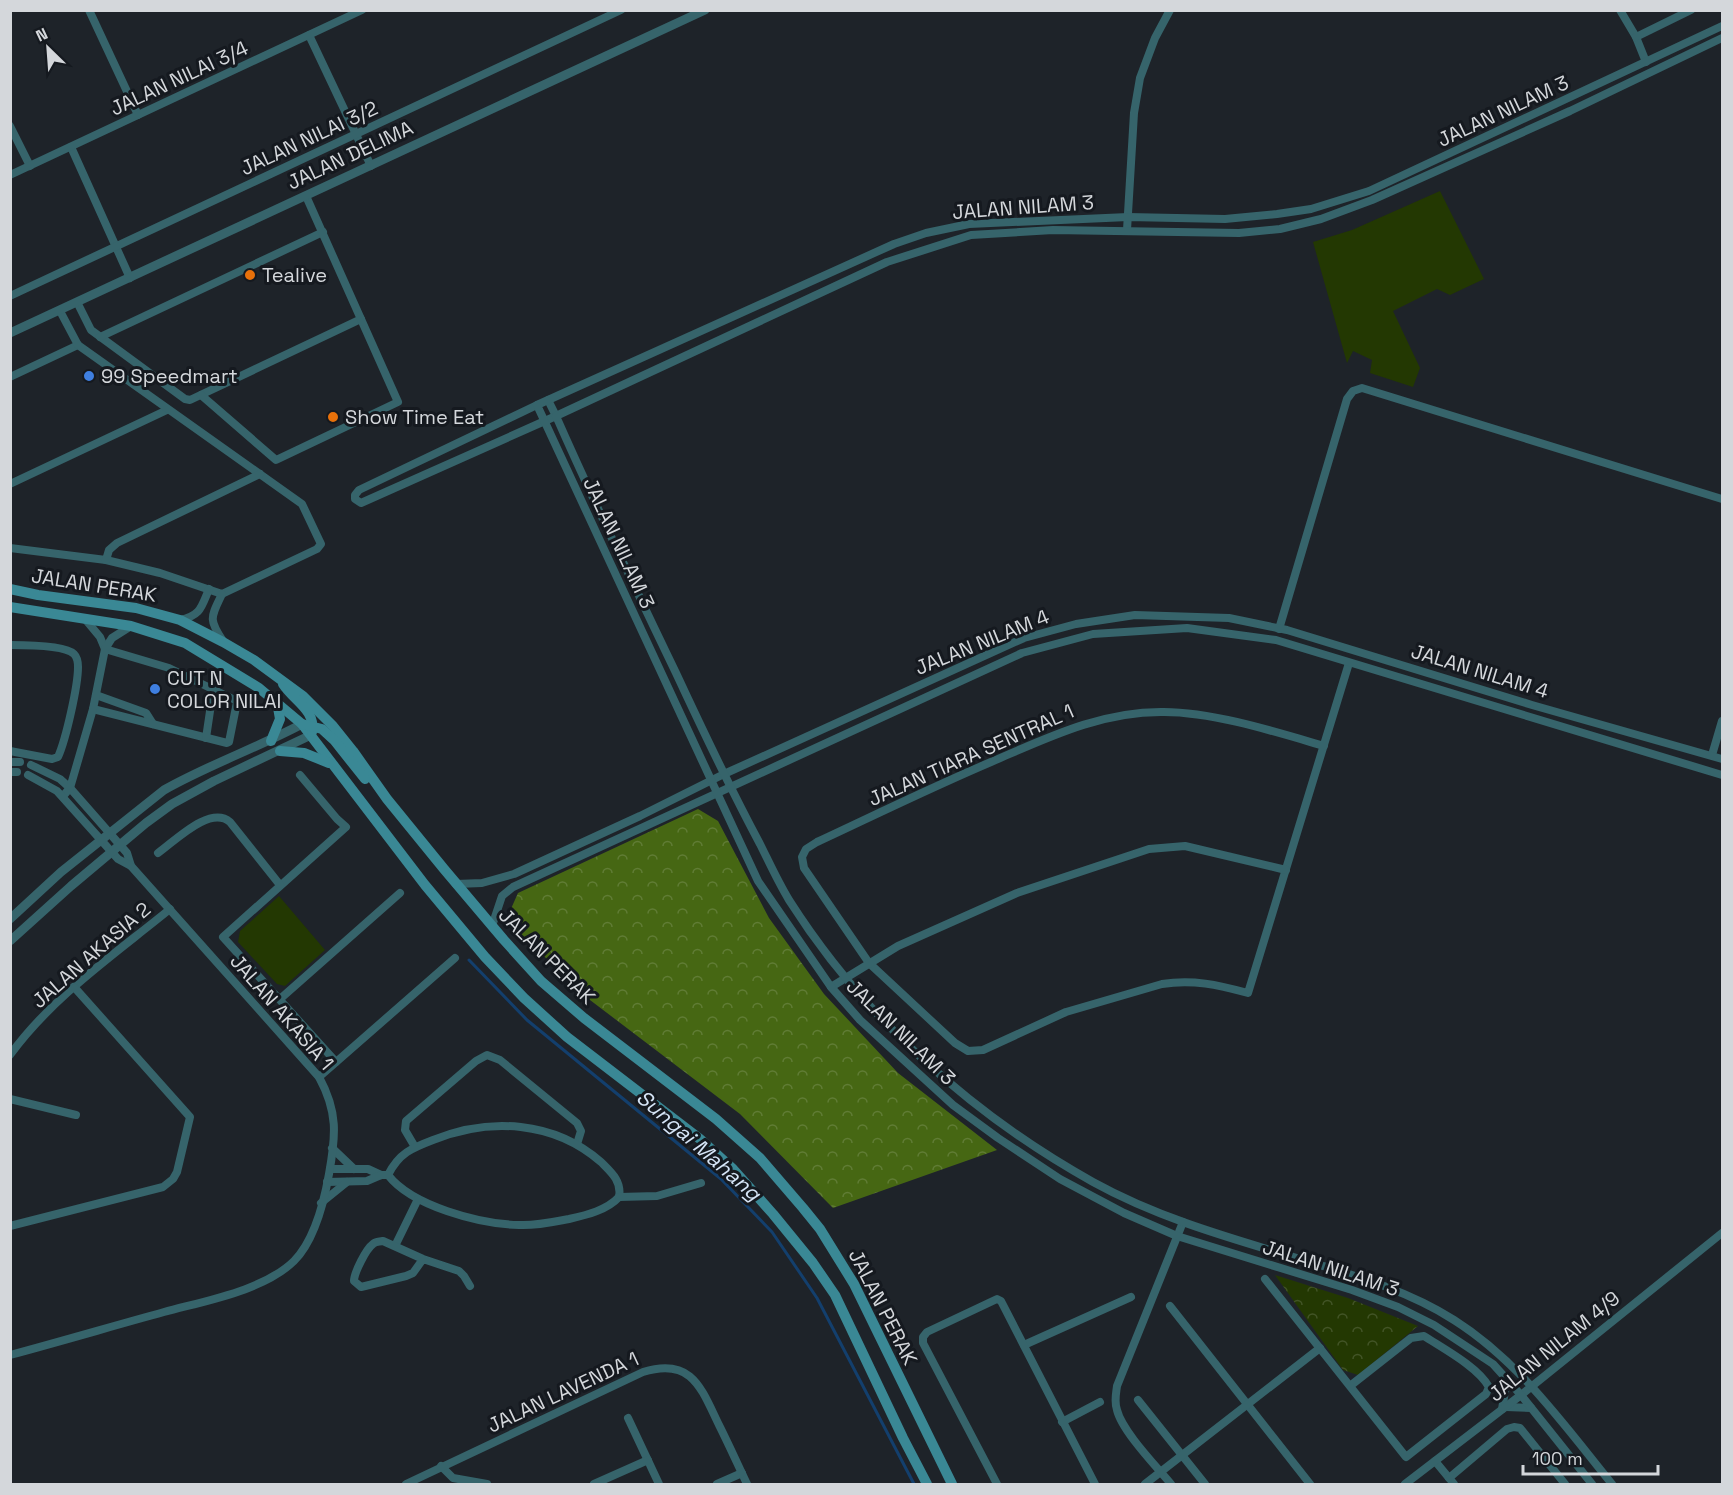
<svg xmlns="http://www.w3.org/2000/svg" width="1733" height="1495" font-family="'Space Grotesk',sans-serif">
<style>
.grass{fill:#233802}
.forest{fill:url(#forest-crowns)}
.park{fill:url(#park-crowns)}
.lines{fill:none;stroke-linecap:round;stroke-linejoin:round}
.stream{stroke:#133f6d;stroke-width:3}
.minor{stroke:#36646b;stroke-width:8}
.tertiary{stroke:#36646b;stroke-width:9}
.secondary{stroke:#3a8895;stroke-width:10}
.food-dot{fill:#e8710a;stroke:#15191f;stroke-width:2}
.shop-dot{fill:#3f7fe0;stroke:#15191f;stroke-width:2}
.labels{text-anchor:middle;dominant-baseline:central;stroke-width:6;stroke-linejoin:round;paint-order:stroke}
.street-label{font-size:20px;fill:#d4d7db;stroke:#15191f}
.poi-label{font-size:20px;fill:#d4d7db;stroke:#15191f;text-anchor:start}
.water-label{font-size:21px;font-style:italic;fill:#d6e5f7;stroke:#15191f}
</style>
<defs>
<pattern id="forest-crowns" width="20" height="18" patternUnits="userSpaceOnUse" patternTransform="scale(1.5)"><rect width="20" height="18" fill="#466713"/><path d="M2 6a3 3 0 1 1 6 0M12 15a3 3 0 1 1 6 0" fill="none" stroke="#607c35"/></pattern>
<pattern id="park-crowns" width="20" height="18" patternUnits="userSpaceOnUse" patternTransform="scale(1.5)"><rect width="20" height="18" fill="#233802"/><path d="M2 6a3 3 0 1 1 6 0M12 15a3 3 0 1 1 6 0" fill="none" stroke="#425426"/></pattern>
</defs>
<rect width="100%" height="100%" fill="#1e2329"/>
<!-- grass -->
<g class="grass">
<path d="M1440 191 1484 279 1450 295 1437 289 1393 311 1420 368 1413 387 1370 373 1372 360 1353 351 1347 363 1313 242 1352 230Z"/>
<path d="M279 896 325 950 285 986 277 984 238 942 240 931Z"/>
</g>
<!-- forest -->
<path class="forest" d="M698 809 718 821 769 918 824 994 898 1073 997 1150 833 1208 740 1114 590 1000 506 920 518 893Z"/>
<!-- park -->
<path class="park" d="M1275 1275 1348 1298 1418 1326 1358 1375 1343 1370Z"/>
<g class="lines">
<!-- stream -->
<path class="stream" d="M469 960 527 1020 721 1179 772 1232 817 1298 914 1484"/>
<!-- minor -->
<g class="minor">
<path d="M89 10 138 115"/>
<path d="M1620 10 1636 37 1646 62"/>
<path d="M309 35 371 166"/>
<path d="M1636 37 1691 10"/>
<path d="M10 126 30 166"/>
<path d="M71 147 130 278"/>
<path d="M10 175 362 10"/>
<path d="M1127 230 1134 113 1140 78 1155 38 1170 10"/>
<path d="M10 296 621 10"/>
<path d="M77 302 91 330 185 399 190 400 361 319"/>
<path d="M100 337 323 232"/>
<path d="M10 377 78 345"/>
<path d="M201 395 276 460 398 402 306 196"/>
<path d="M537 405 359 490 355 495V499L361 503 556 416 548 400"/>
<path d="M10 484 167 410"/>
<path d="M10 548 106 560 160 573 222 594 317 549 321 544 302 504 78 345 60 311"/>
<path d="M106 560 109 550 117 543 260 474"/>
<path d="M222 594C211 617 208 619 223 641"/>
<path d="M85 619 100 637 105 649"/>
<path d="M180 620C201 615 201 608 209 589"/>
<path d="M1279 629 1347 399 1353 391 1362 388 1722 499"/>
<path d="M10 645C24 645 65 645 74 654 77 657 78 662 78 667 78 686 66 739 58 757L52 759 10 751"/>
<path d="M96 695 146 713 153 724"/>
<path d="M93 709 227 743 229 742 237 702 235 700 169 668 105 649"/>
<path d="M206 738 213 691"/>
<path d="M1324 746C1276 732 1213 712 1164 712 1101 711 1047 738 991 762 932 787 875 815 817 842L806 849 802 857 804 868 869 963 955 1043 968 1051 983 1050 1066 1012 1162 984C1193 979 1218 985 1248 993L1349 663"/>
<path d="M1712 755 1722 721"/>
<path d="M10 762H20"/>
<path d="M31 765 60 779 70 788 127 853 131 866"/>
<path d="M10 772H17"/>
<path d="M300 775 337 819 346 827 223 937 336 1062"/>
<path d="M63 796 70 788 93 709 105 649 112 638 131 626"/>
<path d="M158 853C175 841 210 805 230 822L280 885"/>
<path d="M456 884 482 883 514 874 640 816 724 774 1024 638 1076 624 1135 615 1229 618 1287 630 1532 705 1722 759"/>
<path d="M492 926 502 896 513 887 1022 653 1093 634 1187 628 1276 640 1722 775"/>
<path d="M831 987 898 946 1017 893 1149 849 1185 846 1286 870"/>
<path d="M280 999 400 893"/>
<path d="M10 1055C52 997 115 954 170 909"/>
<path d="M319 1077 455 958"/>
<path d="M10 1099 76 1115"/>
<path d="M415 1147 405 1130 406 1121 476 1061 487 1055 500 1060 577 1123 581 1131 577 1144"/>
<path d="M332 1148 354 1169"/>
<path d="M330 1169H368L381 1175"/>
<path d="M388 1175C399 1153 412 1148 433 1140 490 1117 554 1121 601 1162 611 1172 622 1181 619 1197"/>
<path d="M388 1175C412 1206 479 1224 519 1225 536 1226 553 1222 569 1219 587 1215 607 1210 619 1197"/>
<path d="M327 1182 367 1181 381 1175H388"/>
<path d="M619 1197 657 1196 701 1183"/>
<path d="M321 1203 347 1182"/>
<path d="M10 1226 163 1187 173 1179 177 1172 190 1117 75 988"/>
<path d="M395 1246 418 1199"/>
<path d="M423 1259 413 1273 406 1276 361 1287 354 1281C354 1273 366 1249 373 1244 376 1241 379 1242 383 1241L423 1259 459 1271 464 1276 470 1286"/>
<path d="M1265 1279C1312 1339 1359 1398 1406 1457L1486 1394 1489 1387C1478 1367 1444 1349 1424 1336L1411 1338 1350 1386"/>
<path d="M1170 1306 1310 1484"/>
<path d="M1024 1345 1131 1297"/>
<path d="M10 1355C62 1341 113 1326 164 1312 204 1301 263 1291 294 1261 315 1240 324 1202 329 1174 336 1135 338 1112 319 1077L131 866 118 859 57 791 28 775"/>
<path d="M1138 1400 1205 1484"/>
<path d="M1506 1407 1531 1408"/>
<path d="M1502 1409 1507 1380"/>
<path d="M628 1418 659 1484"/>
<path d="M1062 1422 1100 1402"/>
<path d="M1435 1461 1454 1484"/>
<path d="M441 1466 453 1478 487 1484"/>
<path d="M1449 1478 1507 1429 1514 1427 1520 1428 1565 1484"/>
<path d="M406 1484 643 1372C692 1357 701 1388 719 1425 729 1445 738 1465 747 1484"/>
<path d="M594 1484 648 1460"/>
<path d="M717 1484 742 1473"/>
<path d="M997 1484 923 1343V1337L927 1332 997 1299 1001 1301 1095 1484"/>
<path d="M1145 1484 1320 1348"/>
<path d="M1171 1484C1156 1466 1122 1431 1117 1410 1114 1402 1116 1394 1117 1386L1183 1222"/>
<path d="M1405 1484 1521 1395 1722 1233"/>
<path d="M1592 1484 1521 1395 1493 1364 1434 1325 1398 1307 1352 1290 1177 1236 1124 1213 1060 1179 998 1138 953 1105 860 1020 831 987 758 881 537 405 894 244 926 233 969 224 1128 217 1225 219 1277 214 1311 209 1369 191 1722 26"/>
<path d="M1612 1484C1564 1425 1519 1361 1454 1320 1407 1290 1353 1275 1300 1259 1230 1238 1158 1218 1093 1182 971 1114 864 1018 789 900 778 882 769 862 760 844 730 788 703 731 676 673 635 588 594 502 556 416L887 262 971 235 1053 230 1239 233 1280 229 1321 219 1372 200 1570 111 1722 38"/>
</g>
<!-- tertiary -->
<g class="tertiary">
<path d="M10 333 705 10"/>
<path d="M10 919 61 872 164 790C208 765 257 748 302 724"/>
<path d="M10 941 71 886 146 823 172 804 214 781 311 735"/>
</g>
<!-- secondary -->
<g class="secondary">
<path d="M10 589 38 595 136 608 180 620 223 642 254 660 303 696 333 726 353 751 387 799 444 869 504 940 541 981 584 1018 716 1119 760 1158 803 1208 820 1229 854 1284 952 1484"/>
<path d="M10 607 131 626 185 643 259 688 302 724 425 885 485 957 524 998 567 1037 700 1139 733 1169 773 1214 813 1263 835 1295 903 1438 927 1484"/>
<path d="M283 684C294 701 316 710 312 732"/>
<path d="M302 724 322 729 334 740 365 779"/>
<path d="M271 741 280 719 277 702"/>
<path d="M280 751 304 753 329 763"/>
</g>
</g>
<!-- markers -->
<g class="food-dot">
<circle cx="250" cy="275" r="6"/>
<circle cx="333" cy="417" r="6"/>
</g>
<g class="shop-dot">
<circle cx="89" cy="376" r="6"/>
<circle cx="155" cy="689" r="6"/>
</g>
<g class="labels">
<!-- street labels -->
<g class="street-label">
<text transform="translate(179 78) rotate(-25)">JALAN NILAI 3/4</text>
<text transform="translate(1503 111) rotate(-25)">JALAN NILAM 3</text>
<text transform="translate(309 138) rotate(-25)">JALAN NILAI 3/2</text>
<text transform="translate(350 155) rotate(-25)">JALAN DELIMA</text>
<text transform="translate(1023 207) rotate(-4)">JALAN NILAM 3</text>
<text transform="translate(619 543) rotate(65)">JALAN NILAM 3</text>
<text transform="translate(94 585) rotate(9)">JALAN PERAK</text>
<text transform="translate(982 642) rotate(-22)">JALAN NILAM 4</text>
<text transform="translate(1480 671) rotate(17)">JALAN NILAM 4</text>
<text transform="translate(971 755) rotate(-24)">JALAN TIARA SENTRAL 1</text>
<text transform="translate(91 955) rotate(-41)">JALAN AKASIA 2</text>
<text transform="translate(547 956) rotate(45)">JALAN PERAK</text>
<text transform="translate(282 1012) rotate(49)">JALAN AKASIA 1</text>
<text transform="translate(901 1032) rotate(44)">JALAN NILAM 3</text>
<text transform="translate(1331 1268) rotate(18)">JALAN NILAM 3</text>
<text transform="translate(883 1307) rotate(63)">JALAN PERAK</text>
<text transform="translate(1554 1346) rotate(-39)">JALAN NILAM 4/9</text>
<text transform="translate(563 1392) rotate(-25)">JALAN LAVENDA 1</text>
</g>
<!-- poi labels -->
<g class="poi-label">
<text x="262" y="275">Tealive</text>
<text x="101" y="376">99 Speedmart</text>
<text x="345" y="417">Show Time Eat</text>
<text x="167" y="678">CUT N<tspan x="167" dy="23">COLOR NILAI</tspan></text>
</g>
<!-- water labels -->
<g class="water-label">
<text transform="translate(699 1145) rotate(41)">Sungai Mahang</text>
</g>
</g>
<!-- border -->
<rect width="1733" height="1495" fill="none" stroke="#d4d7db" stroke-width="24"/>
<!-- north arrow -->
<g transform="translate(48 48) rotate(335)" stroke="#15191f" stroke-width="4.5" paint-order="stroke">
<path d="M0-4.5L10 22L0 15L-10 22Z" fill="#d4d7db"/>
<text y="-9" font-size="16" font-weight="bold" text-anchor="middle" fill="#d4d7db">N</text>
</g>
<!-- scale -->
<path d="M1523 1465v9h135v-9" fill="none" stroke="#d4d7db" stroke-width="3"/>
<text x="1532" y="1465" font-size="18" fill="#d4d7db" stroke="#15191f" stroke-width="4.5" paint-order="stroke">100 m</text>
</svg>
